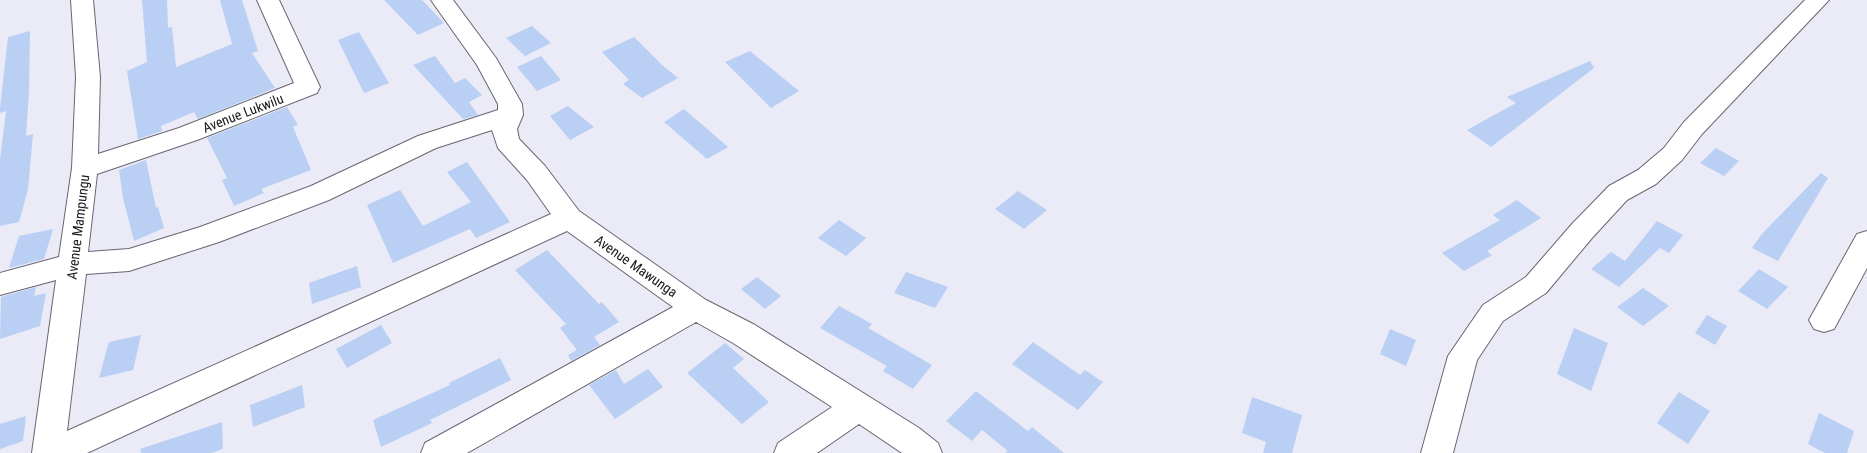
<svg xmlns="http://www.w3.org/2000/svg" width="1867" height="453" font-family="'Roboto Condensed',sans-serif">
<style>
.building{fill:#bacff4}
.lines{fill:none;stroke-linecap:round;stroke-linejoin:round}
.minor-casing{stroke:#676671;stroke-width:2}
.minor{fill:#fff;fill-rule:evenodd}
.labels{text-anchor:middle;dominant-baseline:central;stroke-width:4;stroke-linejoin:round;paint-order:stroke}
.street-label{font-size:14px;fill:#18181c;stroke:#fff}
</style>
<rect width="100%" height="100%" fill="#ebeaf7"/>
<!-- building -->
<g class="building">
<path d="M142 0H167L168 28 172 27 176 67 232 44 220 0H242L258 51 252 53 275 88 198 119 194 112 161 126 162 131 138 139 127 71 147 62Z"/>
<path d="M384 0H422L444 23 418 35Z"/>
<path d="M532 26 551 43 525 56 506 38Z"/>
<path d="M30 31 29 91 26 136 33 134 28 189 19 222 0 226V160L6 111 0 113V108L8 37Z"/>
<path d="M359 32 389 83 364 93 338 40Z"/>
<path d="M634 37 662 65 678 78 642 98 623 84 629 80 602 52Z"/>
<path d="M750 51 799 91 771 108 725 62Z"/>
<path d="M435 56 455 83 465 78 482 95 469 102 478 115 463 119 413 65Z"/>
<path d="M541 56 561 80 537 91 517 67Z"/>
<path d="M1590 61 1594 68 1491 147 1467 130 1516 103 1507 97Z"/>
<path d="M568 106 594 127 570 140 550 116Z"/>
<path d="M287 107 298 125 293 127 311 170 261 189 264 193 234 206 222 180 227 178 207 138Z"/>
<path d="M684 109 728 147 707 159 664 122Z"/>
<path d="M1716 148 1739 161 1724 176 1700 163Z"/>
<path d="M146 160 156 208 158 207 164 228 134 241 123 198 119 170Z"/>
<path d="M467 162 510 222 476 238 470 229 393 263 367 205 400 190 423 226 471 202 447 172Z"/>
<path d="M1821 173 1828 178 1778 261 1752 248 1761 235Z"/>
<path d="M1018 191 1047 210 1024 229 995 209Z"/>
<path d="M1517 200 1541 218 1487 251 1492 255 1464 271 1442 253 1500 220 1493 215Z"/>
<path d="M839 220 866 238 846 256 818 238Z"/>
<path d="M1657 221 1683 235 1669 253 1660 248 1619 287 1591 269 1611 252 1625 261Z"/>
<path d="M53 229 44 259 9 268 19 236Z"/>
<path d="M547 250 599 304 602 302 619 322 594 337 600 345 571 361 568 355 577 350 560 328 566 324 515 270Z"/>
<path d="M357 266 361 287 312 304 309 283Z"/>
<path d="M1759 269 1788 287 1767 309 1738 291Z"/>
<path d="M906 272 948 287 935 308 894 293Z"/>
<path d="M757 277 781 296 765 309 741 289Z"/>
<path d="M36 287 34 296 46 293 40 326 0 339 1 297Z"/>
<path d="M1643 288 1669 306 1643 326 1617 307Z"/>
<path d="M839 306 872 324 868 328 932 365 913 389 883 371 887 366 820 328Z"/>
<path d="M1707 315 1727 326 1715 345 1695 333Z"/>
<path d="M381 325 392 343 347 368 336 349Z"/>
<path d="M1574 328 1608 343 1591 391 1557 374Z"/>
<path d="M1390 329 1416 340 1406 366 1380 354Z"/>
<path d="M141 335 133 370 99 378 109 342Z"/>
<path d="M1033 342 1080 375 1085 370 1103 382 1078 410 1012 364Z"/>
<path d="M725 343 744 359 733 368 769 402 742 424 687 373Z"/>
<path d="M500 358 511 380 430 420 432 423 381 447 373 420 450 385 449 383Z"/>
<path d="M648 369 663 387 615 419 589 385 616 370 624 384Z"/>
<path d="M302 385 305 407 253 427 250 405Z"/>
<path d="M976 391 1028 431 1032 427 1064 453H1005L1008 451 982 430 972 441 946 421Z"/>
<path d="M1679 392 1710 411 1688 444 1657 423Z"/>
<path d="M1252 397 1302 415 1292 453H1263L1266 442 1242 433Z"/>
<path d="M1819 413 1854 431 1847 453H1825L1808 444Z"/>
<path d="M26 416 23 441 0 449V424Z"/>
<path d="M222 422 223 449 211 453H141L140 449Z"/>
</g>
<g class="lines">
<!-- minor casing -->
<g class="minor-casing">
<g id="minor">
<path d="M71 0H93L100 77 98 154 179 128 294 83 257 0H279L320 87 317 93 197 140 97 174 88 252 129 249 200 227 311 186 418 136 498 110V104L477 65 431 0H453L496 58 522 104 523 115 517 129 519 139 545 166 579 211 706 300 755 325 919 428 938 443 942 453H902L859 424 817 453H774L778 443 832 407 733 343 696 322 467 453H421L425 443 673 307 567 231 87 453H32L56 280 0 295V273L59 257 72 168 76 77ZM492 130 498 148 527 180 551 214 67 431 86 274 129 271 219 242 329 200 436 148Z"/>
<path d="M1805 0H1829L1702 134 1682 160 1656 184 1627 200 1592 238 1546 293 1503 321 1477 360 1453 453H1421L1448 356 1483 305 1526 277 1572 224 1609 186 1638 170 1664 148 1684 122Z"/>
<path d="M1867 231V268L1834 329 1824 332 1814 329 1809 320 1814 311 1857 234Z"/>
</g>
</g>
<!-- minor -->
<use href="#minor" class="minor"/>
</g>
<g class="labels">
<!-- street labels -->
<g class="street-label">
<text transform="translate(243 113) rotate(-21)">Avenue Lukwilu</text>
<text transform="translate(78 227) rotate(-83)">Avenue Mampungu</text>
<text transform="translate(636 266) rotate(35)">Avenue Mawunga</text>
</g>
</g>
</svg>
